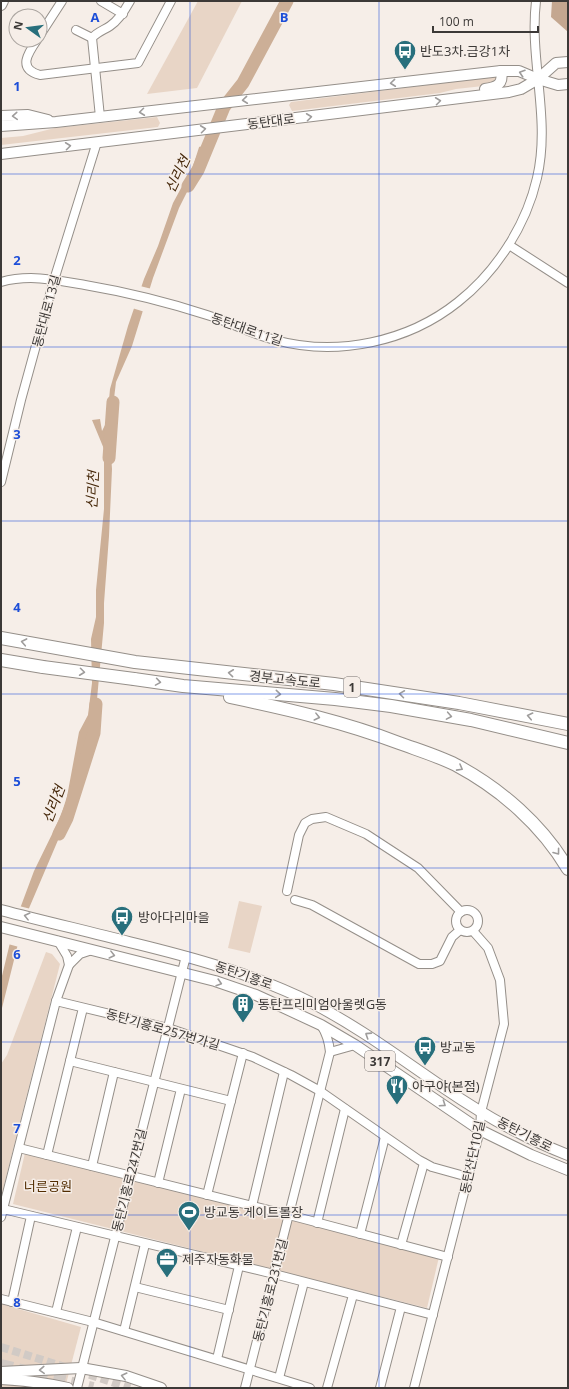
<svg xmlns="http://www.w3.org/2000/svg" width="569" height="1389" font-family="'Open Sans','Noto Sans KR',sans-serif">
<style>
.green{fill:#e8d5c6}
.forest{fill:#c4a790}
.water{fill:#ccaf97}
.pier{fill:#f6eee8}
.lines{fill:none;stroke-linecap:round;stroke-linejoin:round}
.river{stroke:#ccaf97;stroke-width:13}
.minor-tunnel{stroke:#d1cac5;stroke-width:8;stroke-dasharray:8 4;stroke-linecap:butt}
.highway-tunnel{stroke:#d1cac5;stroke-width:12;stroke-dasharray:12 6;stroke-linecap:butt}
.minor-casing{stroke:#958f89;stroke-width:10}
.major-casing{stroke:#958f89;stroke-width:12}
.highway-casing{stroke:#958f89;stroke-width:14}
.minor{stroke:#fff;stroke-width:8}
.major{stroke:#fff;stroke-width:10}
.highway{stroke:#fff;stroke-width:12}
.highway-bridge-casing{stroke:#958f89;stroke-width:14;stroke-linecap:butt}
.highway-bridge{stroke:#fff;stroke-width:12}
.oneway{stroke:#9e9c9b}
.grid{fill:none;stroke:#1d4ed8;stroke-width:1;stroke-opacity:0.55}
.labels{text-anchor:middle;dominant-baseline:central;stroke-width:3;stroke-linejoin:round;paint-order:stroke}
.shield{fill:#f6eee8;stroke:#746f6c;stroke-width:1}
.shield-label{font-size:12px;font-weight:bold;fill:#3c3937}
.poi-label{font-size:13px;fill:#3c3937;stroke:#f6eee8;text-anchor:start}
.street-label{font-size:13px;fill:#3c3937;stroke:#f6eee8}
.park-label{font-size:13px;fill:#522c01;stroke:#f6eee8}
.water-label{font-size:14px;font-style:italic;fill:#452709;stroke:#f6eee8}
.grid-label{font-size:13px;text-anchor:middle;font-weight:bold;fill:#1d4ed8;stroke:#f6eee8;stroke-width:3;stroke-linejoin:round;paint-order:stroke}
</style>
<rect width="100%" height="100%" fill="#f6eee8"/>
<!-- green -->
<g class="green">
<path d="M198 1H242L197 88 147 94Z"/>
<path d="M499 76 497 80 492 85 456 89 440 93 292 111 289 105 291 102Z"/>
<path d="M157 117 160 123 158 127 1 145V138L23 136 55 128Z"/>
<path d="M239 901 262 906 250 953 228 948Z"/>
<path d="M46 952 52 954 60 964 1 1197V1064L7 1055Z"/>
<path d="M25 1153 439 1257 427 1308 13 1204Z"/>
<path d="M1 1304 81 1327 65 1388H1Z"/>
</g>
<!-- forest -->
<path class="forest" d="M552 1H568V32L551 17Z"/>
<!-- water -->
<path class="water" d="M209 116 216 117 198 170 179 208 153 278 132 346 116 382 112 415 110 440 112 469 109 536 104 603V623L95 721 91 744 67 819 24 920 1 1012V980L15 922 34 871 57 824 66 802 79 732 88 715 92 683 91 639 96 617V590L104 509V449L92 420 100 419 102 431 107 421 110 389 128 326 144 279 158 246 173 203 193 166Z"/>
<!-- pier -->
<g class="pier">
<path d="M209 114 216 115 218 117 208 146 197 147 208 115Z"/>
<path d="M140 286 152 289 145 312 132 308Z"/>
<path d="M19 906 31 909 25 922 26 924 19 947 8 944 13 922 15 920V917Z"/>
</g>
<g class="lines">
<!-- river -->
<g class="river">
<path d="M188 186 198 170 224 107 243 83 287 1"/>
<path d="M109 458 113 402"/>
<path d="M59 834 67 818 94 733 96 704"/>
</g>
<!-- minor-tunnel -->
<g class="minor-tunnel">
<path d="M1 1347 65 1367"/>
<path d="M78 1371 130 1388"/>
</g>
<!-- highway-tunnel -->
<path class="highway-tunnel" d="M1 1365 93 1388"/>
<!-- minor casing -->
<g class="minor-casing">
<g id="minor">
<path d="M101 1 123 14"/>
<path d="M76 30 92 38"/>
<path d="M40 35 62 1"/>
<path d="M37 40C28 53 17 69 40 75L138 63 171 1"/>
<path d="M100 117 92 38C97 32 104 30 110 26 119 20 125 10 130 1"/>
<path d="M509 245 568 283"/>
<path d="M1 282C29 274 57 280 85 285 126 292 167 302 207 315 230 322 251 334 275 340 337 357 408 342 458 302 496 272 526 226 537 178 551 119 529 60 536 1"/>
<path d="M1 482 21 400 54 280 97 142"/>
<path d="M287 891 299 835 305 823 312 819 326 817 366 834 418 868 461 912"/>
<path d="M295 900 312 905 419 964H432L440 961 452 937 460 930"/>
<circle cx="467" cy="921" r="11"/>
<path d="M58 941 67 956 69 965 80 954 92 950"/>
<path d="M56 1001 168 1028 253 1057 291 1075 320 1091 419 1160 432 1167 468 1177"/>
<path d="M321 1025C327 1034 329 1041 330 1052L355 1045"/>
<path d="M70 1061 231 1101"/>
<path d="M19 1148 289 1215 448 1257"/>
<path d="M47 1155 83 1008"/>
<path d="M92 1166 114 1072"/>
<path d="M158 1183 181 1089"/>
<path d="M207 1195 243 1053"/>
<path d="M252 1206 284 1072"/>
<path d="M3 1209 274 1274 433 1315"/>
<path d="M1 1217 56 1001 69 965"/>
<path d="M317 1223 345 1109"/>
<path d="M360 1234 385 1137"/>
<path d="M401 1245 424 1163"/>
<path d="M135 1287 229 1310"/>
<path d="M1 1299 93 1322 310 1388"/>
<path d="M12 1302 31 1216"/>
<path d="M56 1312 77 1227"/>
<path d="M124 1331 145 1244"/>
<path d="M217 1359 239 1266"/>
<path d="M279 1378 304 1282"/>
<path d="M77 1388 186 956"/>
<path d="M245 1388 330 1052"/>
<path d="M327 1388 353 1295"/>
<path d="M380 1388 401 1307"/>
<path d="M414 1388 480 1130 481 1112 504 1024 500 980 488 948 473 931"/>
</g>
</g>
<!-- major casing -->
<g class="major-casing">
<g id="major">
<path d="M1 5 3 1"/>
<path d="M485 89C496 87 504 85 501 71"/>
<path d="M1 116 28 115 48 120"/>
<path d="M1 126 56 122 501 71H519L538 79 556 63 568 62"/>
<path d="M1 154 509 92 521 89 538 79 558 85 568 84"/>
<path d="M1 910C43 921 86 931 129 942 191 957 254 974 312 1003 359 1027 401 1059 444 1088 482 1114 524 1138 568 1155"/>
<path d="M1 927 215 981 256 995 278 1005 321 1025 355 1045 480 1130 531 1155 568 1170"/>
<path d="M1 1372 81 1368 126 1376 161 1388"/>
<path d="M1 1379C24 1380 45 1383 68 1388"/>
</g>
</g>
<!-- highway casing -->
<g class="highway-casing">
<g id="highway">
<path d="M1 638 135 662 334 684 459 703 568 724"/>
<path d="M1 660 43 667"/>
<path d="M134 679 183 686 335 699 391 706 471 720 568 743"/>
<path d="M230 697C287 709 344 722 399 743 418 750 438 756 456 765 501 789 542 825 568 869"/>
</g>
</g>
<!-- minor -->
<use href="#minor" class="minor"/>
<!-- major -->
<use href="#major" class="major"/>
<!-- highway -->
<use href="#highway" class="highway"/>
<!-- highway-bridge casing -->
<g class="highway-bridge-casing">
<path id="highway-bridge" d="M43 667 134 679"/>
</g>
<!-- highway-bridge -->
<use href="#highway-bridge" class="highway-bridge"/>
</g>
<!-- one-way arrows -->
<defs><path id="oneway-chevron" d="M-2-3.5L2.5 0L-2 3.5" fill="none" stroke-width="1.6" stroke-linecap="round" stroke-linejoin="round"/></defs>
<g class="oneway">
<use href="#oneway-chevron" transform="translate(522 73) rotate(-162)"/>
<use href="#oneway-chevron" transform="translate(393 83) rotate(174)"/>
<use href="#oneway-chevron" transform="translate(245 100) rotate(174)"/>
<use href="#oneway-chevron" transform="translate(438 101) rotate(-7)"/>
<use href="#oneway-chevron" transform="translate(142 112) rotate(173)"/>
<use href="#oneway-chevron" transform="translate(15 116) rotate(176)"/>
<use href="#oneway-chevron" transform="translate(309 117) rotate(-7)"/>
<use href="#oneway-chevron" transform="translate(203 129) rotate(-7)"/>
<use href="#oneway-chevron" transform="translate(68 146) rotate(-7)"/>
<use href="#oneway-chevron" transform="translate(24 642) rotate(-169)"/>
<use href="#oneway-chevron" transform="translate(82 672) rotate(7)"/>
<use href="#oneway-chevron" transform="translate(231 673) rotate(-174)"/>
<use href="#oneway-chevron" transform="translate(158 682) rotate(9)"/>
<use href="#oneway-chevron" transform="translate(278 694) rotate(5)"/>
<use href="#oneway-chevron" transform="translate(402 694) rotate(-172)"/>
<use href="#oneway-chevron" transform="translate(449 716) rotate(10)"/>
<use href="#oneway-chevron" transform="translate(530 716) rotate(-168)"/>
<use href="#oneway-chevron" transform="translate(317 717) rotate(14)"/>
<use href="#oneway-chevron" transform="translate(460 768) rotate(29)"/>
<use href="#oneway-chevron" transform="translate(557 852) rotate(53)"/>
<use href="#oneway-chevron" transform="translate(27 916) rotate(-166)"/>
<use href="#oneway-chevron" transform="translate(112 955) rotate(14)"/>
<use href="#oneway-chevron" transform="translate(219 983) rotate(17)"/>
<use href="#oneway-chevron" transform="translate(368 1035) rotate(-147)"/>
<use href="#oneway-chevron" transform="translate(443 1104) rotate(34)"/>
<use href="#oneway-chevron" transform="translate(42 1370) rotate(177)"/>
<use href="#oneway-chevron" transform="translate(124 1376) rotate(-166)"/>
</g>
<!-- grid -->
<path class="grid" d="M190 1V1388M379 1V1388M1 174H568M1 347H568M1 521H568M1 694H568M1 868H568M1 1042H568M1 1215H568"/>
<!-- icons -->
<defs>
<g id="bus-pin" transform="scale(1.15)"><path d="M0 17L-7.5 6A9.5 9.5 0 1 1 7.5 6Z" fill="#286f7c" stroke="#f6eee8"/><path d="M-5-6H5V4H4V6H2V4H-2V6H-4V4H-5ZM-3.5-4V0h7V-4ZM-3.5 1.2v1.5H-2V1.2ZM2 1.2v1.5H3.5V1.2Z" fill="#fff"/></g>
<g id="building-pin" transform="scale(1.15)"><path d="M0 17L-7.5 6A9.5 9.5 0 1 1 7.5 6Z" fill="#286f7c" stroke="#f6eee8"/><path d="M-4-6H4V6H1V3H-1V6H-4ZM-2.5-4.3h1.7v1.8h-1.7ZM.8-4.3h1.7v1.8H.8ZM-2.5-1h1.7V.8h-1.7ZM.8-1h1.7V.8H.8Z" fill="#fff"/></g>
<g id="restaurant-pin" transform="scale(1.15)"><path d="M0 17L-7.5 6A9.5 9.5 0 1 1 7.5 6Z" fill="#286f7c" stroke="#f6eee8"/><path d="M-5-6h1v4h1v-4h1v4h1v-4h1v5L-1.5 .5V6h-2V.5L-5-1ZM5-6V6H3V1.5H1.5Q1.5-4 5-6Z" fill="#fff"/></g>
<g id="stadium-pin" transform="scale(1.15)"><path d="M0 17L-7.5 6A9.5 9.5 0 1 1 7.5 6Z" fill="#286f7c" stroke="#f6eee8"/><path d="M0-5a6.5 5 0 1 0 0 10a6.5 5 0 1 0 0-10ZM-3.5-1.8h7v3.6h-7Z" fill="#fff"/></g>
<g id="office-pin" transform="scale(1.15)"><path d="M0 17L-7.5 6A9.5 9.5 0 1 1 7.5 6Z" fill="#286f7c" stroke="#f6eee8"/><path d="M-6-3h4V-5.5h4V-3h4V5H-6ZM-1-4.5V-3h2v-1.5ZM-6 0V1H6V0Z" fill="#fff"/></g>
</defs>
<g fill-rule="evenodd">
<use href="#bus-pin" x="405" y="51"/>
<use href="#bus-pin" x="122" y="917"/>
<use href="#building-pin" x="243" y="1004"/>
<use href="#bus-pin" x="425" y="1047"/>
<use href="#restaurant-pin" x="397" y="1086"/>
<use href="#stadium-pin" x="189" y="1212"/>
<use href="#office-pin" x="167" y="1259"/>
</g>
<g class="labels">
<!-- shield labels -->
<g class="shield">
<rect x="344" y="677" width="16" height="20" rx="3"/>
<rect x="365" y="1051" width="30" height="20" rx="3"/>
</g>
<g class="shield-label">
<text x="352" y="687">1</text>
<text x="380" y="1061">317</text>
</g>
<!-- poi labels -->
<g class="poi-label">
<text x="420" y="51">반도3차.금강1차</text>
<text x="138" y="917">방아다리마을</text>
<text x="258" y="1004">동탄프리미엄아울렛G동</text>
<text x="440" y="1047">방교동</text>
<text x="412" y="1086">아구야(본점)</text>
<text x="204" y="1212">방교동 게이트볼장</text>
<text x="182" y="1259">제주자동화물</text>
</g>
<!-- street labels -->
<g class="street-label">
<text transform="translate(271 121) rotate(-7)">동탄대로</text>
<text transform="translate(46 311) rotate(-75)">동탄대로13길</text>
<text transform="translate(247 329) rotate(19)">동탄대로11길</text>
<text transform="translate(285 679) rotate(6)">경부고속도로</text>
<text transform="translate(244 975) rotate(19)">동탄기흥로</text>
<text transform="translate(163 1029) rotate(16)">동탄기흥로257번가길</text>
<text transform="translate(525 1134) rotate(27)">동탄기흥로</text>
<text transform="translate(472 1157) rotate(-78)">동탄산단10길</text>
<text transform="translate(129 1180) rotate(-76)">동탄기흥로247번길</text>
<text transform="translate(270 1290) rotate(-76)">동탄기흥로231번길</text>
</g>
<!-- park labels -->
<g class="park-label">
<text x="48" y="1186">너른공원</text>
</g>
<!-- water labels -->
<g class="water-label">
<text transform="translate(177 174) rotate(-64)">신리천</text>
<text transform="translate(92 490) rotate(-87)">신리천</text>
<text transform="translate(53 804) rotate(-69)">신리천</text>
</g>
</g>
<g class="grid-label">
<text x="95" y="22">A</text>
<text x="284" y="22">B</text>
<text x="17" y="91">1</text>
<text x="17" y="265">2</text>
<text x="17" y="439">3</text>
<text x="17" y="612">4</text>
<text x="17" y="786">5</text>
<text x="17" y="959">6</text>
<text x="17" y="1133">7</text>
<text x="17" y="1307">8</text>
</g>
<!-- border -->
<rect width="569" height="1389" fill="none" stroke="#3c3937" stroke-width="4"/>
<!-- north arrow -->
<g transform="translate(28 28) rotate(284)"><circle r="19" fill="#f6eee8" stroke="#aca6a1"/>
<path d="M0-3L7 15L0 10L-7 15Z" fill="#286f7c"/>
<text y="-6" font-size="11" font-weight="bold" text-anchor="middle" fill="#3c3937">N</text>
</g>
<!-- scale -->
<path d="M433 26v6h105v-6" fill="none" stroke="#3c3937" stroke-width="2"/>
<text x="439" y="26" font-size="12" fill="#3c3937" stroke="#f6eee8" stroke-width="3" paint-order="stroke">100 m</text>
</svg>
